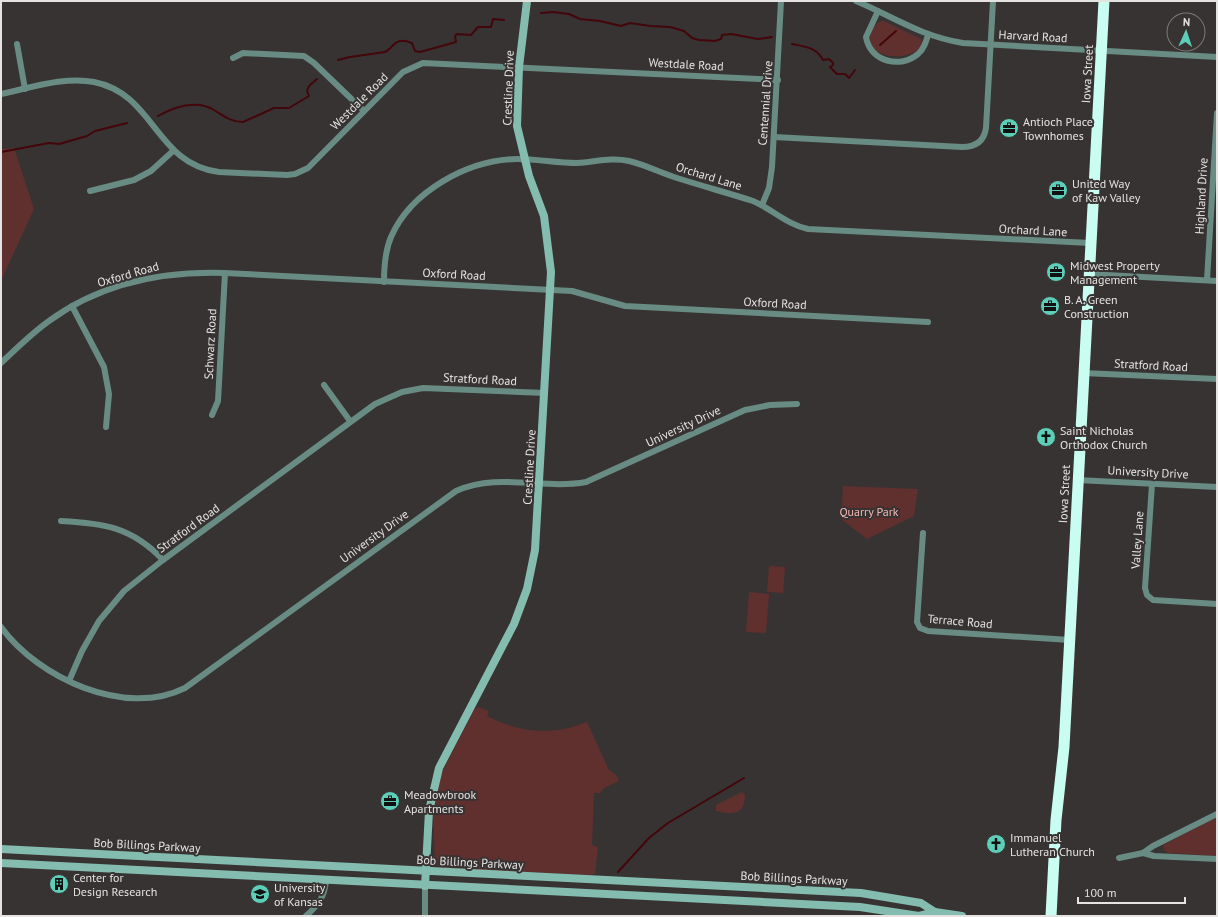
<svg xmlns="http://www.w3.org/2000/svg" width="1218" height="917" font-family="'PT Sans',sans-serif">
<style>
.green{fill:#5f302e}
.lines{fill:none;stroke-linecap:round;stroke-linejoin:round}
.stream{stroke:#43060a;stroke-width:2}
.street{stroke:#688b83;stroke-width:6}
.secondary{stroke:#84bcaf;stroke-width:8}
.highway{stroke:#cafdf1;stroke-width:11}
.labels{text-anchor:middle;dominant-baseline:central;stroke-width:4;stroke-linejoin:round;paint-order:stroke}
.street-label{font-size:12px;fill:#e5e3e2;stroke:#373332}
.poi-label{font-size:12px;fill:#e5e3e2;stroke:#373332;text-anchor:start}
.park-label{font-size:12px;fill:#f5b7b3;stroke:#373332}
</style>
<rect width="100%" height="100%" fill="#373332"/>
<!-- green -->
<g class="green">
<path d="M881 21H884L921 39C927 63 859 63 871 33 873 28 876 23 881 21Z"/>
<path d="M14 148 34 209 1 281V149Z"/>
<path d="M843 486 918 489 914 516 867 539 841 519Z"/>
<path d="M769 566 785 567 783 593 767 592Z"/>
<path d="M749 592 769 594 766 633 746 632Z"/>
<path d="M478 707 489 711 487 716C520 733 552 736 587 722L609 770 616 775 619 781 604 788 600 793H594L592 845 598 847 595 874 590 875 441 868 435 864 433 816 441 774 474 710Z"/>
<path d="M742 792 745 795C745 815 733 815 716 811V805Z"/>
<path d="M1217 817V856L1168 853 1164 850 1163 845 1165 844Z"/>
</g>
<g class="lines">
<!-- stream -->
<g class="stream">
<path d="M541 13 553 12 569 14 580 19 600 21 621 26 630 23 650 26 670 27 684 31 692 38 699 40 715 41 721 39 722 35 731 34 758 39 772 37"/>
<path d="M792 44C806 47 816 47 823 60L829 59 833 63V65L830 67 837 74H845L849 78 855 70"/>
<path d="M880 45 896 31"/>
<path d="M338 60 350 57 385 52C395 47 394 36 412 43L415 51 420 52 456 42 455 36 457 34 471 35 478 27H491L493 19 504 20"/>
<path d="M158 116C174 107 197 99 214 110 224 116 231 122 243 122L274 108H289L309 96 307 91 309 86 317 79"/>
<path d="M1 152 49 143 59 144 87 136 95 131 127 123"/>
<path d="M618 872 649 838 668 823 744 778"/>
</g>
<!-- street -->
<g class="street">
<path d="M856 1C894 17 920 36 963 43L1217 57"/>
<path d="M878 11 866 37C870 62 901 69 918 54 924 49 926 42 928 35"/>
<path d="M17 44 25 89"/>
<path d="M233 58 243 53 304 56 314 63 364 111"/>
<path d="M1 94C30 88 65 76 94 82 155 94 155 164 219 172L287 175 295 174 308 168 403 72 423 63 778 80"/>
<path d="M774 137 962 147C975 147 984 142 986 128L993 1"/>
<path d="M90 191 134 180 151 171 173 151"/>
<path d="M762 205 769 188 772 167 781 1"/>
<path d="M1088 274 1217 281"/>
<path d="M1207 280 1217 113"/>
<path d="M384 282C384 266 385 251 391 237 411 191 468 160 517 159 537 159 557 163 577 163 595 162 611 157 629 161 646 165 661 173 677 178 702 186 728 193 753 201 772 209 786 224 808 229L1090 243"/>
<path d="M72 306 104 367 109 394 106 427"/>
<path d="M1 363C17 348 32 333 49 321 101 283 163 271 225 273L572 291 625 306 928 322"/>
<path d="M1083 373 1217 379"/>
<path d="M324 385 350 421"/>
<path d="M212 415 218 401 225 273"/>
<path d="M1077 480 1217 487"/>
<path d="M1152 484 1145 588 1147 595 1153 600 1217 604"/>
<path d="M61 521C103 523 132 527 163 560"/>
<path d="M923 533 917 622 920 628 928 631 1070 640"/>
<path d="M1 627C38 678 125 718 185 688L456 491C498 472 543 490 586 482L745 410 770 405 797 404"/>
<path d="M69 681 82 651 99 621 124 591 163 560 375 404 402 392 423 388 545 393"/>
<path d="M1143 853 1154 856 1217 859"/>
<path d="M1119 858 1143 853 1153 846 1217 814"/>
<path d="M306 916C318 905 325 897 326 880"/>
<path d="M425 916V886"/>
</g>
<!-- secondary -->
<g class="secondary">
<path d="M1 849 861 893 921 903 935 912"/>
<path d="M1 863 860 907 919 916 935 912 962 916"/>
<path d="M425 886 429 811 439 768 514 624 527 589 535 550 551 272 544 216 529 176 517 126 519 67 527 1"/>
</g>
<!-- highway -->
<path class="highway" d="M1051 916 1056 820 1064 747 1104 1"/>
</g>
<!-- icons -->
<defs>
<g id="office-disc" transform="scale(1)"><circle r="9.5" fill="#5dceb8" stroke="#373332"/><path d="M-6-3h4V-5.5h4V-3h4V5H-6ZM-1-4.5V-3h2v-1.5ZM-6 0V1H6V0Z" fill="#111"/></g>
<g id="church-disc" transform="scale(1)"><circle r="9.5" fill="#5dceb8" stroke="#373332"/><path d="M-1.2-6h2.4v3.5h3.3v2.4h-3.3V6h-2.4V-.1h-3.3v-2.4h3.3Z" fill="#111"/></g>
<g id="building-disc" transform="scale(1)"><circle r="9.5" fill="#5dceb8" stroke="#373332"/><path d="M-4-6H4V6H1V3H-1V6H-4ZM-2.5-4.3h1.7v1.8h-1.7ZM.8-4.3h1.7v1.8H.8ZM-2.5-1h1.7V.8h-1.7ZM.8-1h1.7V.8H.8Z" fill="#111"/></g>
<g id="university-disc" transform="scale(1)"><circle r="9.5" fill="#5dceb8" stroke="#373332"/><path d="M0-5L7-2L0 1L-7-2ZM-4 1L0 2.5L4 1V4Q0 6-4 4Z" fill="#111"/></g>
</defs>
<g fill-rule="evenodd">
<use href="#office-disc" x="1009" y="128"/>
<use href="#office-disc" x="1058" y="190"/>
<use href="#office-disc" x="1056" y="272"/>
<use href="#office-disc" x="1050" y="306"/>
<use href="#church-disc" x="1046" y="437"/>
<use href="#office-disc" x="390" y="801"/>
<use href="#church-disc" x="996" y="844"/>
<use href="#building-disc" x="59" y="884"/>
<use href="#university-disc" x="260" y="894"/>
</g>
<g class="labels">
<!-- street labels -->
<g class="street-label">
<text transform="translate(1033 36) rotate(3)">Harvard Road</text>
<text transform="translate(686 64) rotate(3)">Westdale Road</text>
<text transform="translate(1087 74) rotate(-87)">Iowa Street</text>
<text transform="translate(508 88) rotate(-88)">Crestline Drive</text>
<text transform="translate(359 101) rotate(-45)">Westdale Road</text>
<text transform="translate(765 103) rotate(-86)">Centennial Drive</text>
<text transform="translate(709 176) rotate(17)">Orchard Lane</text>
<text transform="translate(1201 196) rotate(-87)">Highland Drive</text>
<text transform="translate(1033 230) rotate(3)">Orchard Lane</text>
<text transform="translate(128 274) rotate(-16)">Oxford Road</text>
<text transform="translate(454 274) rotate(3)">Oxford Road</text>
<text transform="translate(775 303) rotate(3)">Oxford Road</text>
<text transform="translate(210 344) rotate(-87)">Schwarz Road</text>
<text transform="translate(1151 365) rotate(3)">Stratford Road</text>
<text transform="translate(480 379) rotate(3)">Stratford Road</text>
<text transform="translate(683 426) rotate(-25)">University Drive</text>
<text transform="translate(529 467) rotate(-87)">Crestline Drive</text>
<text transform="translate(1148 472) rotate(3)">University Drive</text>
<text transform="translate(1064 494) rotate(-87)">Iowa Street</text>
<text transform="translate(188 528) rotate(-36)">Stratford Road</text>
<text transform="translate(374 536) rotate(-36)">University Drive</text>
<text transform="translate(1137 540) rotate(-86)">Valley Lane</text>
<text transform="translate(960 621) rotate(5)">Terrace Road</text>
<text transform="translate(147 845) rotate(3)">Bob Billings Parkway</text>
<text transform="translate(470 862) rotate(3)">Bob Billings Parkway</text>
<text transform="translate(794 878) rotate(3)">Bob Billings Parkway</text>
</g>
<!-- poi labels -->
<g class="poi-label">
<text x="1023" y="121">Antioch Place<tspan x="1023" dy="14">Townhomes</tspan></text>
<text x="1072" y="183">United Way<tspan x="1072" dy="14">of Kaw Valley</tspan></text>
<text x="1070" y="265">Midwest Property<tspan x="1070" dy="14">Management</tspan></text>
<text x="1064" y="299">B. A. Green<tspan x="1064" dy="14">Construction</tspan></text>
<text x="1060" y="430">Saint Nicholas<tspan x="1060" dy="14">Orthodox Church</tspan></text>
<text x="404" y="794">Meadowbrook<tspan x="404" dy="14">Apartments</tspan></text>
<text x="1010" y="837">Immanuel<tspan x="1010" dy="14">Lutheran Church</tspan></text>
<text x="73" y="877">Center for<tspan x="73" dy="14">Design Research</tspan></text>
<text x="274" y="887">University<tspan x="274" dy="14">of Kansas</tspan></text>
</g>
<!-- park labels -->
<g class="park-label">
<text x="869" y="511">Quarry Park</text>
</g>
</g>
<!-- border -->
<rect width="1218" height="917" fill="none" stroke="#e5e3e2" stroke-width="4"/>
<!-- north arrow -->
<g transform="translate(1186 32) rotate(3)"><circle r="19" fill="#373332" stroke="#7d7978"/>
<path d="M0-3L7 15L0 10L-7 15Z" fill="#5dceb8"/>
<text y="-6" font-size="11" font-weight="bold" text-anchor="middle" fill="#e5e3e2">N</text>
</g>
<!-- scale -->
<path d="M1078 897v6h107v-6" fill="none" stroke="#e5e3e2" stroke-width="2"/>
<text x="1084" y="897" font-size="12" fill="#e5e3e2" stroke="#373332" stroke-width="3" paint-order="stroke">100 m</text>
</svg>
